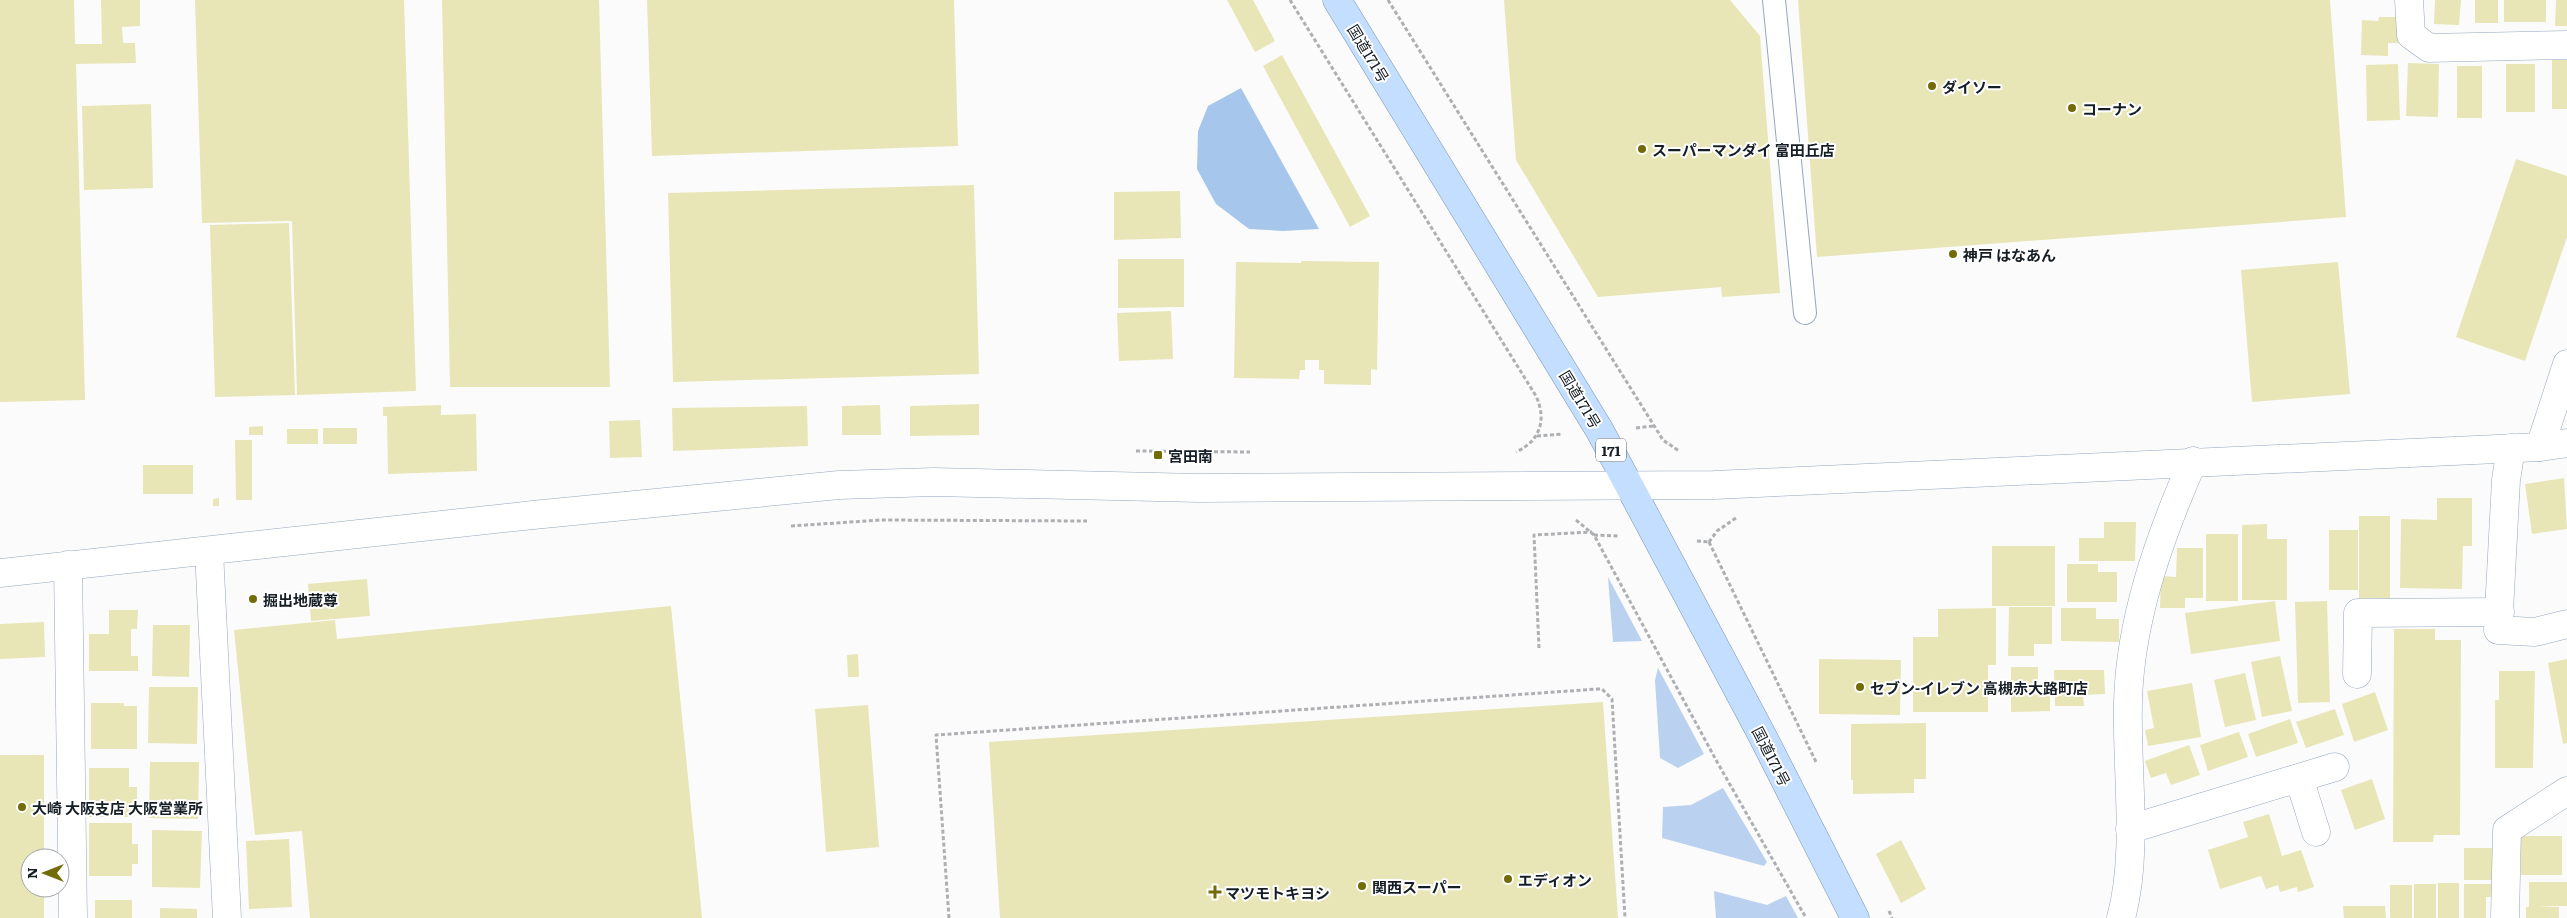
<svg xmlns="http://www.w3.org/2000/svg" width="2567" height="918" font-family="Literata,'Noto Sans JP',serif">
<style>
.green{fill:#bad2ef}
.forest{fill:#a7c6eb}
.building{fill:#e8e6b6}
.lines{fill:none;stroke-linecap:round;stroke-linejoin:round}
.service-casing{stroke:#94a7be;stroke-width:24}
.minor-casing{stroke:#94a7be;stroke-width:29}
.tertiary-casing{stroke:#94a7be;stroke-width:29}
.trunk-casing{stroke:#7c95b1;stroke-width:29}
.path{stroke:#adafb2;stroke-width:3;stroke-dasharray:4 2.5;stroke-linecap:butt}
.service{stroke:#fff;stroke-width:22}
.minor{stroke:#fff;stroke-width:28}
.tertiary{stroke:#fff;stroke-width:28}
.trunk{stroke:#c3defe;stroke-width:28}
.poi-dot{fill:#726b07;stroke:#fff;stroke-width:2}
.labels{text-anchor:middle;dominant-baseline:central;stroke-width:4;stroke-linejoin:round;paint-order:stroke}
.shield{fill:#fff;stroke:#5b6166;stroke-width:1}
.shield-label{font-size:14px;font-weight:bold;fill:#151d25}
.street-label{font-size:15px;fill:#151d25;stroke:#fff}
.poi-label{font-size:15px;font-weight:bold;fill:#151d25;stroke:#fff;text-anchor:start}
</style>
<rect width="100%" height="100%" fill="#fbfbfb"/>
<!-- green -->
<g class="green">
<path d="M1608 577 1642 641 1613 642Z"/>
<path d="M1658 668 1704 754 1678 768 1660 758 1655 680Z"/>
<path d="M1723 788 1767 862 1764 866 1662 838 1663 807 1691 805Z"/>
<path d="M1714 891 1767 905 1786 896 1798 918H1716Z"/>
</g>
<!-- forest -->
<path class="forest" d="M1241 88 1319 229 1283 231 1249 229 1216 204 1197 169 1198 131 1208 106Z"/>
<!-- building -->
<g class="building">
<path d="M0 0H74L75 44H102L101 0H140V26L122 27 123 43H135L136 63 76 64 85 400 0 402Z"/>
<path d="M195 0H404L416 391 297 395 292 221 202 223Z"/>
<path d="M442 0H599L610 387H450Z"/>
<path d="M647 0H954L958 146 652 156Z"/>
<path d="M1227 0H1253L1275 41 1255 52Z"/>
<path d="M1504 0H1730L1760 36 1780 293 1722 297 1721 287 1598 297 1516 160Z"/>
<path d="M1798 0H2330L2346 217 1817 257Z"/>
<path d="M2435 0H2461L2459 25 2434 24Z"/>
<rect x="2475" y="0" width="23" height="23"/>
<rect x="2504" y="0" width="42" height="22"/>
<path d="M2556 0H2567V26H2555Z"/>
<path d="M2379 17H2404L2403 43H2388V56L2361 55 2362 20 2378 21Z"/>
<path d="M1282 55 1370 216 1350 227 1263 66Z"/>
<rect x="2552" y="60" width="15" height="49"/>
<path d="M2408 63 2439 64 2438 117 2406 116Z"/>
<path d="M2398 64 2400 120 2367 121 2366 65Z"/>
<rect x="2506" y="64" width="29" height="48"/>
<rect x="2457" y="66" width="25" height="52"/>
<path d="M151 104 153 188 84 190 82 106Z"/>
<path d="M2516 159 2567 176V237L2525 361 2456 337Z"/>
<path d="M974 185 979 374 673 382 668 193Z"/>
<path d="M1180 191 1181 238 1114 240V192Z"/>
<path d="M289 223 295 395 215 397 210 225Z"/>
<path d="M1118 259H1184V307L1118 308Z"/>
<path d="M1301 261 1379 262 1377 370 1371 369V385L1324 384V370H1319V360H1305V370H1300L1299 379 1234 378 1236 262 1301 263Z"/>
<path d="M2338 262 2350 394 2252 402 2241 270Z"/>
<path d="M1171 311 1173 359 1119 361 1117 313Z"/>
<path d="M979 404V435L910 436V406Z"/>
<path d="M441 405V415L476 414 477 471 388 474 387 416H383V407Z"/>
<path d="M880 405 881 435H842V406Z"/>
<path d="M807 406 808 446 673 451 672 408Z"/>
<path d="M640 420 642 457 610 458 609 421Z"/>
<path d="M263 426V435H249V427Z"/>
<rect x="323" y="428" width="34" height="16"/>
<rect x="287" y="429" width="31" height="15"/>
<path d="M235 440H252V500H236Z"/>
<rect x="143" y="465" width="50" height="29"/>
<path d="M2564 478 2567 529 2532 534 2525 484Z"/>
<path d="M219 498V506H213V499Z"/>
<path d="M2437 498H2472V546H2463L2462 589 2400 588 2401 519 2437 520Z"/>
<rect x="2359" y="516" width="31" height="82"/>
<path d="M2104 522H2136L2135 561H2079V538H2104Z"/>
<path d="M2267 524V539H2287V600H2242V525Z"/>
<rect x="2329" y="530" width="29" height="60"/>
<rect x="2206" y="534" width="32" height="67"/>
<rect x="1992" y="546" width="63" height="60"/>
<path d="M2177 548H2203V598H2185V608H2160L2161 576 2176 577Z"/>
<path d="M2067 564H2098V572H2117V602H2067Z"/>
<path d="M367 579 370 616 311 621 308 584Z"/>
<path d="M2275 601 2280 641 2191 654 2185 613Z"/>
<path d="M2327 601 2330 702 2298 703 2295 602Z"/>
<path d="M671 606 702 918H310L302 831 255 835 234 630 335 620 337 639Z"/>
<path d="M2009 607H2052V644H2034V656H2008Z"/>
<path d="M1996 608V665H1988V712H1913V637H1938V609Z"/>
<path d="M2061 608H2096V619H2119V642L2061 641Z"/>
<path d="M109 610H138L137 629H131V656H138V671H89V634H109Z"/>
<path d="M44 622 45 657 0 659V624Z"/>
<path d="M153 625H190L189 677 152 676Z"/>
<path d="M2394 629H2435V640H2461L2460 835H2434L2433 842H2393Z"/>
<path d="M858 654 859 677H848L847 655Z"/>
<path d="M2280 656 2292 711 2262 717 2251 662Z"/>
<path d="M1819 659 1901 660 1900 715 1819 714Z"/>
<path d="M2567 659V743L2563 744 2548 663Z"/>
<path d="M2011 667H2038V685L2050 684V711L2011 712Z"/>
<path d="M2054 670H2104L2105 694 2083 695 2084 706H2055Z"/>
<path d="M2499 671H2535L2533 768H2495V700H2499Z"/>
<path d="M2245 673 2256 720 2225 727 2214 680Z"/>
<path d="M2192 683 2201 737 2148 746 2145 730 2154 728 2147 691Z"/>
<path d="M149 687H198L197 744 148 743Z"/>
<path d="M2375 692 2388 730 2354 742 2342 704Z"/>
<path d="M1603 702 1618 918H1000L989 742Z"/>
<path d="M91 703H124V706H137V749H91Z"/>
<path d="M868 705 879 847 826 852 815 709Z"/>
<path d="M2335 709 2344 735 2306 748 2296 722Z"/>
<path d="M2290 719 2298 743 2256 757 2248 734Z"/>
<path d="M1926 723V779H1914V793L1853 794V780H1851V724Z"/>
<path d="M2239 732 2248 757 2208 771 2200 745Z"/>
<path d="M2189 745 2200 775 2171 785 2166 773 2151 778 2145 761Z"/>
<path d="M0 755H44V858H30V888H44V918H0Z"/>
<path d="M150 762H199L198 819 149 818Z"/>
<path d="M89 768H129V787H137V807H129V817H89Z"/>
<path d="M2372 779 2385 819 2355 830 2341 790Z"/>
<path d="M2269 814 2282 856 2301 850 2314 887 2298 892 2297 887 2280 892 2278 885 2266 889 2261 876 2220 889 2208 850 2248 837 2243 822Z"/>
<path d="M89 823H132V844H138V864H132V876H89Z"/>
<path d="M152 830 202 831 200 888 152 887Z"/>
<rect x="2521" y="836" width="41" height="39"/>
<path d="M289 839 292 907 249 909 246 841Z"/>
<path d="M1901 840 1926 889 1901 903 1876 854Z"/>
<rect x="2464" y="848" width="32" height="32"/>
<path d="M2529 882H2567V906H2536L2559 907V918H2526V907H2529Z"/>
<rect x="2438" y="883" width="21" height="35"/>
<rect x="2414" y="884" width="22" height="34"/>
<path d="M2464 884H2496V897H2486V918H2464Z"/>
<rect x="2390" y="885" width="22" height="33"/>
<rect x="95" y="900" width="37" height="18"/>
<path d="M2343 906H2385L2386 918H2344Z"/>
<path d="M160 908 197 909V918H160Z"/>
</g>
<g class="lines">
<!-- service casing -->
<g class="service-casing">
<path id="service" d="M1774 0 1805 313"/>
</g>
<!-- minor casing -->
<g class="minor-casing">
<g id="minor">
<path d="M2409 0 2411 35 2429 48 2567 45"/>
<path d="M2540 447 2567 443"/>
<path d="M2511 448 2506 480 2498 630 2535 632 2567 624"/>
<path d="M209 551 227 918"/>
<path d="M68 565 73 918"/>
<path d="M2357 674 2358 613 2500 612"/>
<path d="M2299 778 2316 832"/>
<path d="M2130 829 2335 767"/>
<path d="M2121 918C2139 852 2126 770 2128 702 2130 619 2160 536 2193 461"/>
<path d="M2505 918 2507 830 2567 791"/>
</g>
</g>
<!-- tertiary casing -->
<g class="tertiary-casing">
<path id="tertiary" d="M0 573 533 515 839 485 934 482 1199 488 1714 485 2540 447 2567 364"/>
</g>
<!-- trunk casing -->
<g class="trunk-casing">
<path id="trunk" d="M1337 0 1600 431 1762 735 1855 918"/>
</g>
<!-- path -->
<g class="path">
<path d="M1290 0 1536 396C1547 420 1540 441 1516 452"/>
<path d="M1388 0 1663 440 1679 451"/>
<path d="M1636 428 1654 426"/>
<path d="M1537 436 1563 434"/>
<path d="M1136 451 1250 452"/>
<path d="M1576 520 1594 535 1716 760 1806 918"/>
<path d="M791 526 881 520 1087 521"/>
<path d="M1594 535 1618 536"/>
<path d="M1697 541 1709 542"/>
<path d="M1709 542 1717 531 1736 518"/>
<path d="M1709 542 1816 762"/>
<path d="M1539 648 1534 535 1592 532"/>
<path d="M1889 911 1892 918"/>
<path d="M949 918 936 735 1598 689H1602L1612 699 1625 918"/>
</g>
<!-- service -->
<use href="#service" class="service"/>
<!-- minor -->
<use href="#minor" class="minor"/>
<!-- tertiary -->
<use href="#tertiary" class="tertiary"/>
<!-- trunk -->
<use href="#trunk" class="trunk"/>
</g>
<!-- markers -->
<g class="poi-dot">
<circle cx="1932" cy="86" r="5"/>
<circle cx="2072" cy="108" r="5"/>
<circle cx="1642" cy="149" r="5"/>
<circle cx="1953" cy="254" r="5"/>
<rect x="1153" y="450" width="10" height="10" rx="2.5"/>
<circle cx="253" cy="599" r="5"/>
<circle cx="1860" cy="687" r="5"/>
<circle cx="22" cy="807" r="5"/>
<circle cx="1508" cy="879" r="5"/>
<circle cx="1362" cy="886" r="5"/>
<path d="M1212.5 884.5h5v5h5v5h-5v5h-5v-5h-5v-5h5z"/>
</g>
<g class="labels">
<!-- shield labels -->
<rect class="shield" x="1596" y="438.5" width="30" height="23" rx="4"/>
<g class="shield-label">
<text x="1611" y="450">171</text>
</g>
<!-- street labels -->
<g class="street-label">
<text transform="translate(1369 53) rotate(59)">国道171号</text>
<text transform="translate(1581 399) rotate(59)">国道171号</text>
<text transform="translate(1772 756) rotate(63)">国道171号</text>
</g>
<!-- poi labels -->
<g class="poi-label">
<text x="1942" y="86">ダイソー</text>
<text x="2082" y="108">コーナン</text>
<text x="1652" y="149">スーパーマンダイ 富田丘店</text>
<text x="1963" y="254">神戸 はなあん</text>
<text x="1168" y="455">宮田南</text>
<text x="263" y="599">掘出地蔵尊</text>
<text x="1870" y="687">セブン-イレブン 高槻赤大路町店</text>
<text x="32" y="807">大崎 大阪支店 大阪営業所</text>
<text x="1518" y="879">エディオン</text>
<text x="1372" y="886">関西スーパー</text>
<text x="1225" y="892">マツモトキヨシ</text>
</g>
</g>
<!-- north arrow -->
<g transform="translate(45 873) rotate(270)"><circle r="24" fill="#ffffff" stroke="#a1a5a8"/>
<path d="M0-4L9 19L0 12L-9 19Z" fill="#726b07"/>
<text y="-8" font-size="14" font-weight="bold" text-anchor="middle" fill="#151d25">N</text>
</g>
</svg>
